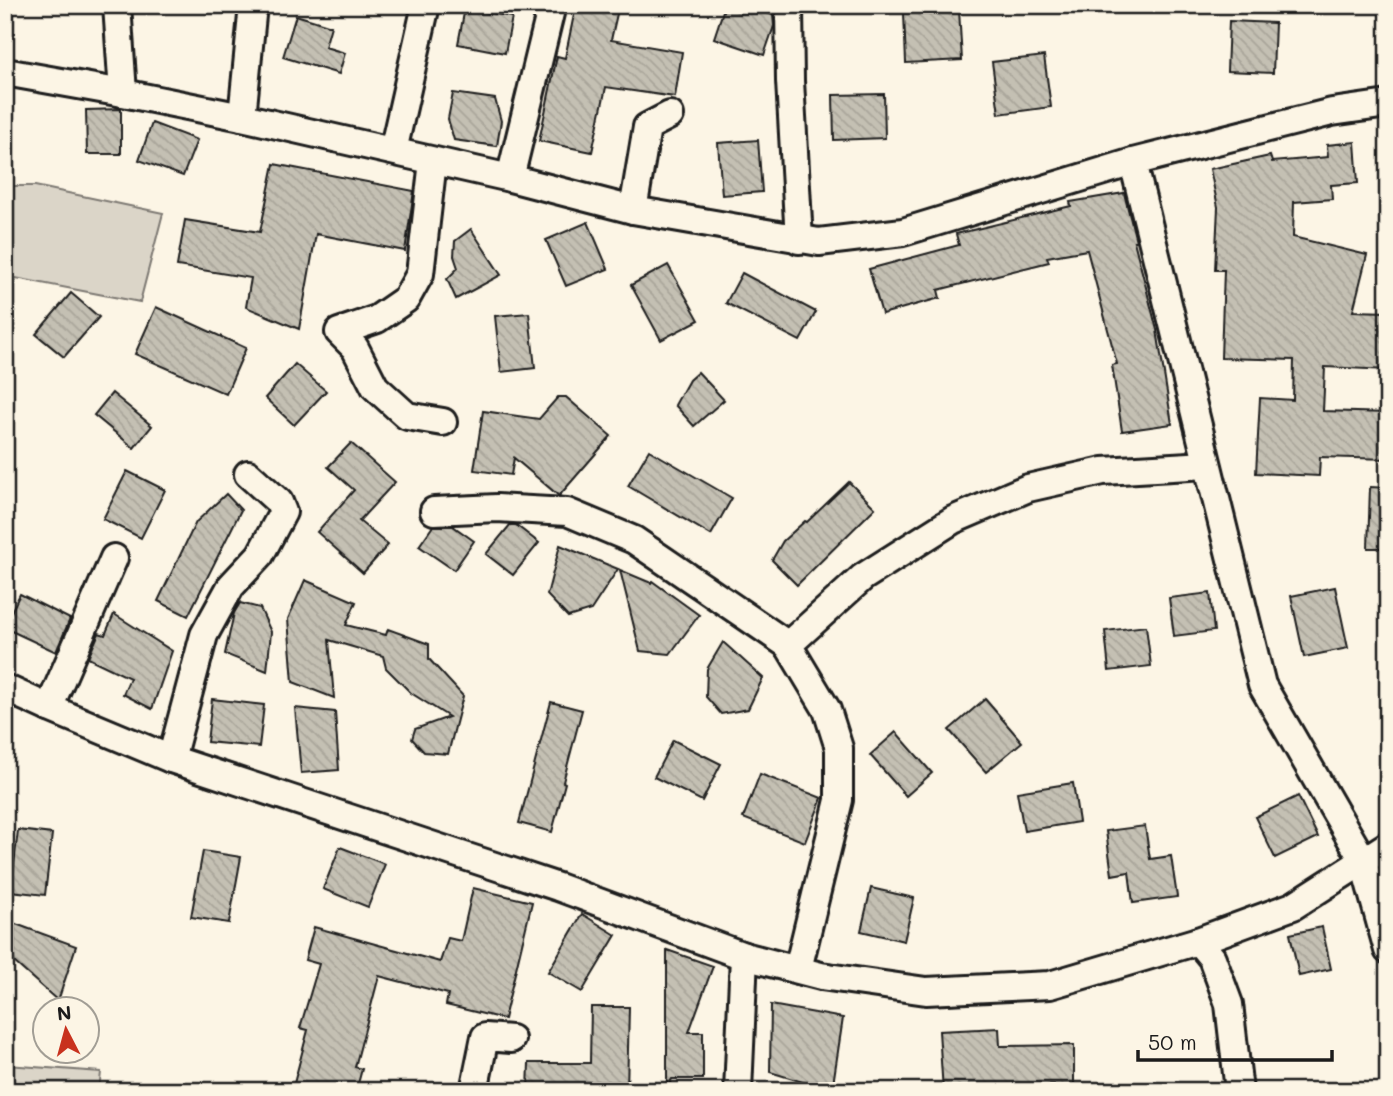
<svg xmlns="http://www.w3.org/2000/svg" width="1393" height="1096" font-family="Mali,sans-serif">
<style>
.grass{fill:#dbd5c8;stroke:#7c7872;stroke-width:2}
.building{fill:url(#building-back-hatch);stroke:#1c1c1c;stroke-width:2}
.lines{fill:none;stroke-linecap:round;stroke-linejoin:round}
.minor-casing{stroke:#1c1c1c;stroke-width:32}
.minor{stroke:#fcf5e5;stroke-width:26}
</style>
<defs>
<pattern id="building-back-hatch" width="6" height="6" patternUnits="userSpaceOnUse" patternTransform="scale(1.75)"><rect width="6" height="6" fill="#c4c0b3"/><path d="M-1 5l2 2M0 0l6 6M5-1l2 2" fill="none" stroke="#a8a499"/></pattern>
</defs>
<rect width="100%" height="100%" fill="#fcf5e5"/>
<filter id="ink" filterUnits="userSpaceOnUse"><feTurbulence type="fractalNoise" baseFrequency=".0143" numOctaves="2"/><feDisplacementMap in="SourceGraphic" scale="14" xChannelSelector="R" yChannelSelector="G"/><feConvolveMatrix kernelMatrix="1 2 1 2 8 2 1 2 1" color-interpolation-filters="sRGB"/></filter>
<g filter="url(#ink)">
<!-- grass -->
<g class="grass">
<path d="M5 186H35L163 213 140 302 16 278 5 299Z"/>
<path d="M5 1062 7 1065 101 1072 99 1091H5Z"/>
</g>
<!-- building -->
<g class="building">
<path d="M576 5H619L611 40 682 52 675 97 606 87 592 152 539 141 557 56 565 58Z"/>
<path d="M725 5H743L773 15 774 26 764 55 714 38Z"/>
<path d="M465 8 512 17 505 53 458 44Z"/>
<path d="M959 10 962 60 906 63 904 13Z"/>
<path d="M296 15 331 26 325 47 345 53 339 74 283 57Z"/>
<path d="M1229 21 1275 23 1273 73 1227 71Z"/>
<path d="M1044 56 1051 107 999 114 992 62Z"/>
<path d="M453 93 495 99 501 121 497 146 454 140 448 119Z"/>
<path d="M884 94 885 138 834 140 833 95Z"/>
<path d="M121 109V154H87L86 110Z"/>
<path d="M152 123 197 140 183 176 139 160Z"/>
<path d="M758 140 762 192 722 195 718 143Z"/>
<path d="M1355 142 1358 183 1331 185 1332 199 1294 202 1293 237 1367 255 1353 311 1388 312V370L1325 367 1323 411 1388 413V459L1320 457 1319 476 1256 473 1260 398 1293 400 1294 360 1221 358 1224 270H1215L1218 207 1210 169 1270 156 1272 162 1328 157 1327 145Z"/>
<path d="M274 164 414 191 405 251 316 234 299 329 246 307 251 278 177 266 185 220 260 232Z"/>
<path d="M1124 193 1136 241H1134L1157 330 1172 424 1122 431 1112 365 1117 364 1087 250 1047 257 1049 262 938 290 940 298 882 314 869 269 959 245 956 234 1071 206 1070 202Z"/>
<path d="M588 222 608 269 566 286 546 240Z"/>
<path d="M471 229 501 275 456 299 447 279 458 268 454 256 455 241Z"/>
<path d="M668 265 699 320 661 340 631 285Z"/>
<path d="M742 273 816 312 800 341 726 303Z"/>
<path d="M71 293 99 317 64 357 36 334Z"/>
<path d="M156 307 246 348 226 394 135 354Z"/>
<path d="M529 313 535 368 501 372 495 316Z"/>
<path d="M295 364 326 391 294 425 265 398Z"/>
<path d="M698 372 724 400 694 426 675 405 689 380Z"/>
<path d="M112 393 152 426 134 448 94 415Z"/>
<path d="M558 397H566L611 436 559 496 514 458 511 475 474 470 483 411 539 419Z"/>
<path d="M351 443 395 482 359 521 388 545 363 573 317 532 354 490 328 467Z"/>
<path d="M649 450 732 498 711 535 628 486Z"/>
<path d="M127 471 165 490 141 538 103 519Z"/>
<path d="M849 482 875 508 797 585 772 560 783 541 805 521 807 522Z"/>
<path d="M1370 487 1388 488V548H1368Z"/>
<path d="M226 494 241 510 188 616 158 601 196 522Z"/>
<path d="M510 525H516L539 543 513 575 486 554Z"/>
<path d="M433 526H453L474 541 454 570 419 546Z"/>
<path d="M560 545 618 569 591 610 568 617 547 595Z"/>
<path d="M620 570 651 583 652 581 699 615 670 654 640 651Z"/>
<path d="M305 580 356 602 346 625 386 635 388 629 429 644V659L463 696 448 754 424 752 412 739 415 729 449 717 411 693 386 668 383 656 329 640 334 698 293 682 288 619Z"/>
<path d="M1335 587 1348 648 1304 657 1291 596Z"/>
<path d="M1210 593 1214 631 1174 636 1169 598Z"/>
<path d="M20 594 70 619 56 652 5 628V624Z"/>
<path d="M240 603 260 608 271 632 267 671 225 654 234 613Z"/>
<path d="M114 614 172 651 152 709 123 694 130 678 88 658 99 633 105 635Z"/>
<path d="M1146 626 1151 666 1109 671 1105 631Z"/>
<path d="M723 642 763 678 748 709 721 714 706 697 707 669Z"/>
<path d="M212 699 264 705 259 747 207 742Z"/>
<path d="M985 699 1022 742 986 772 949 730Z"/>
<path d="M551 702 582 710 563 782 565 783 552 832 519 823Z"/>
<path d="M295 708 335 712 339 770 301 773Z"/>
<path d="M896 732 932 773 906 796 870 755Z"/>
<path d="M673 740 721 764 702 801 654 777Z"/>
<path d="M760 774 822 798 805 842 743 818Z"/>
<path d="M1073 783 1079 822 1024 831 1017 792Z"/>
<path d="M1298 796 1318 837 1275 858 1255 817Z"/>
<path d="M1145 826 1150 859 1171 856 1177 897 1133 903 1129 872 1112 875 1106 831Z"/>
<path d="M18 830 52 834 45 895 11 891Z"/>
<path d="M340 847 385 864 368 907 323 889Z"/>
<path d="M203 851 241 857 229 923 191 917Z"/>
<path d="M473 888 532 902 504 1019 446 1005 448 994 379 976 355 1067 362 1069 356 1091H292L308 1030 300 1028 319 964 305 960 314 927 440 962 448 938 461 941Z"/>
<path d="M871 888 914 898 904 941 861 931Z"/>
<path d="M582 914 616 935 582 992 548 972Z"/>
<path d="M13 923 76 946 58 1001 5 954V947Z"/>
<path d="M1322 927 1331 969 1299 976 1290 934Z"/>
<path d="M667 950 713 966 689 1032H703V1079H672L669 1085H667Z"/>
<path d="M771 1005 843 1018 832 1091 770 1072Z"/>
<path d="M591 1007H629L627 1091H528L529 1063H590Z"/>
<path d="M999 1028 1000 1046 1074 1045V1085L1002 1086V1090L943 1091 939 1031Z"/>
</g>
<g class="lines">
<!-- minor casing -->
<g class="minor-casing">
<g id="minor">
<path d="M117 5 123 93"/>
<path d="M789 5 790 81 799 240"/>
<path d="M5 72 123 93 242 117 510 178 633 210 819 242 903 232 1133 162 1332 112 1388 104"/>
<path d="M242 117 253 5"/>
<path d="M393 151 426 5"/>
<path d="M433 161 420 274 406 299 377 319 339 332 355 348 375 387 407 416 443 422"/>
<path d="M1133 162 1262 685 1363 860 1388 950"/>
<path d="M510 178 552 5"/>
<path d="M633 210 647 127 670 115"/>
<path d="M434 511 497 508 567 512 634 540 788 645"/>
<path d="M5 688 49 708 171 759 558 887 744 956 821 976 926 991 1050 985 1198 941 1293 906 1388 845"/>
<path d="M49 708 114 558"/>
<path d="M171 759 204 635 231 586 260 555 283 512 279 502 248 474"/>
<path d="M1198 941 1212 958 1229 1004 1239 1091"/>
<path d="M798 969 839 800V748L827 710 788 645 863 577 953 520 1028 488 1103 471 1207 465"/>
<path d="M474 1091 485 1037 511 1039"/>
<path d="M738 1091 744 956"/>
</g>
</g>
<!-- minor -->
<use href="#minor" class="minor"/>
</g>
</g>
<!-- margin -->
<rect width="1393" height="1096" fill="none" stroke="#fcf5e5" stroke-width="28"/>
<rect x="14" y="14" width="1365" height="1068" fill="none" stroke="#1c1c1c" stroke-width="2.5" filter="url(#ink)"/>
<!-- north arrow -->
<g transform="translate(66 1030) rotate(354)"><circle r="33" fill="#fcf5e5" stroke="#a29e95" stroke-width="2"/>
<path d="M0-5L12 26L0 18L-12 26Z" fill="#c8321e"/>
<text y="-10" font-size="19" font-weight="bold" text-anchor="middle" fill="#1c1c1c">N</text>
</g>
<!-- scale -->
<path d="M1138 1050v10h194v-10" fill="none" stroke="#1c1c1c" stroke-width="3.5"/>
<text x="1148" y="1050" font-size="21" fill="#1c1c1c" stroke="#fcf5e5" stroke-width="5" paint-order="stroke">50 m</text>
</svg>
